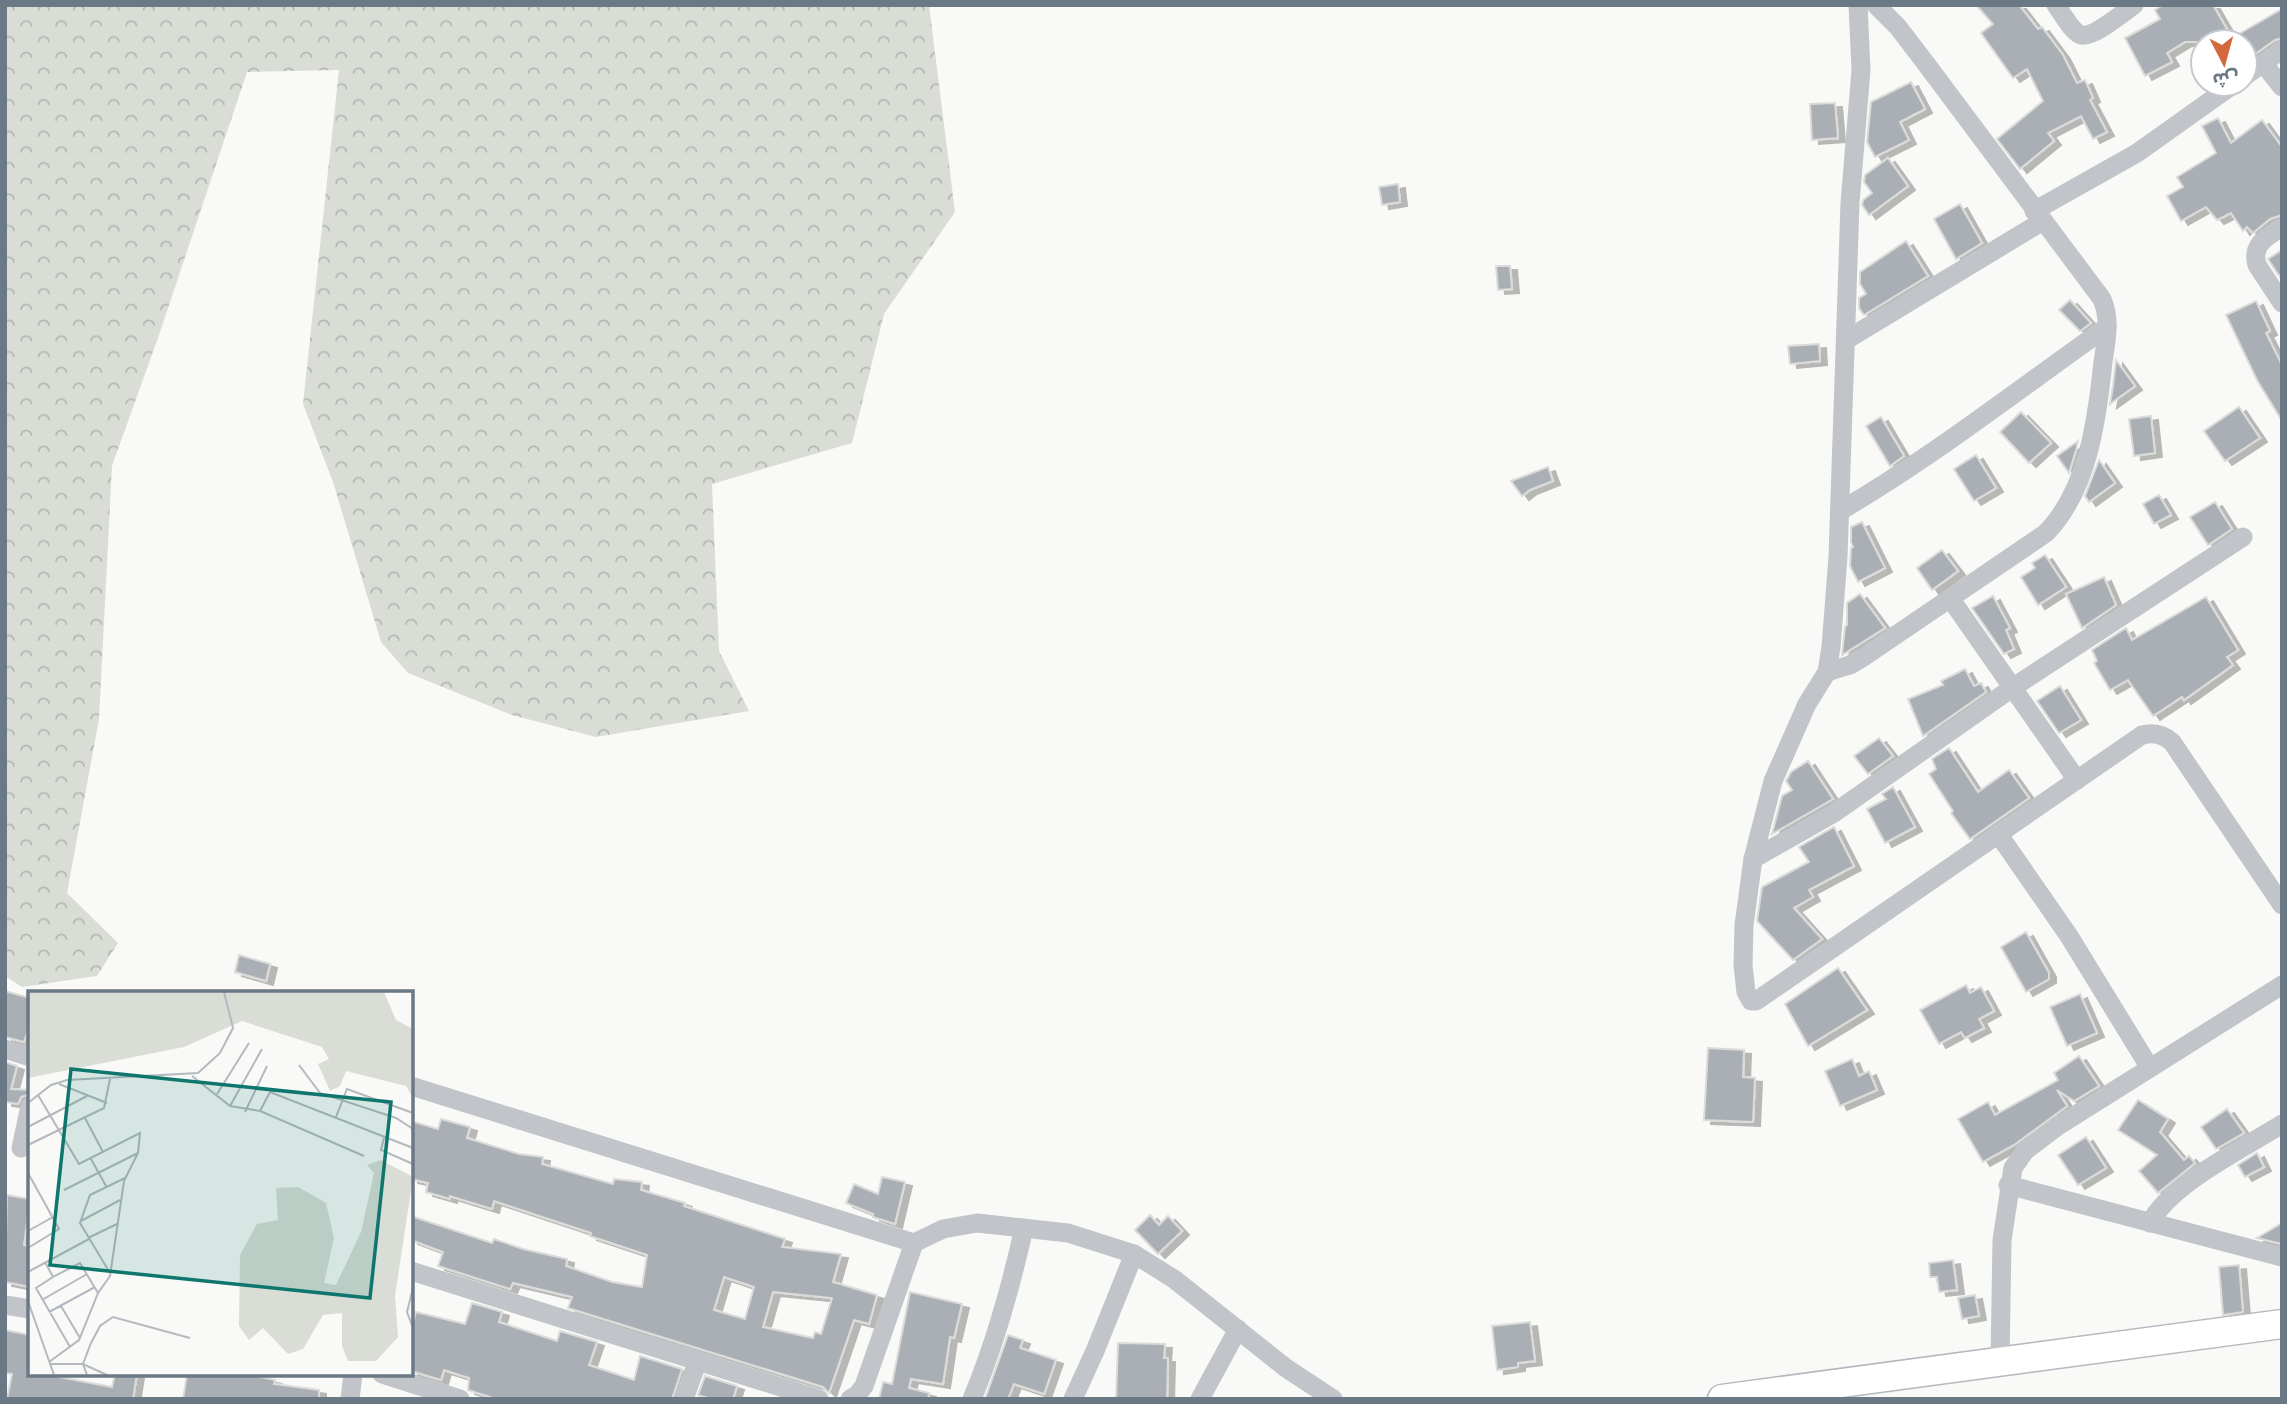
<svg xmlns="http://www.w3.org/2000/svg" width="2287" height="1404" font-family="'Titillium Web','Noto Sans Arabic',sans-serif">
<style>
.forest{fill:url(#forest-crowns)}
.building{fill:#a9afb5;stroke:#dbdbd9;stroke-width:2;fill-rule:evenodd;filter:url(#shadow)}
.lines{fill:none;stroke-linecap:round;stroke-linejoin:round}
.secondary-casing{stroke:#b3b8bd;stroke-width:31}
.street{stroke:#c1c4c8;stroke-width:19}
.secondary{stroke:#fff;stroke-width:28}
.inset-road{fill:none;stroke:#b3b9bf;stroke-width:2}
.view{fill:#0f766e;fill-opacity:0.15;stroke:#0f766e;stroke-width:3.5}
.inset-edge{fill:none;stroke:#6b7885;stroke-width:3.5}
</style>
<defs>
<pattern id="forest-crowns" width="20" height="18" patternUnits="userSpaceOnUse" patternTransform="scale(1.75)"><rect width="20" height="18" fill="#d9ddd6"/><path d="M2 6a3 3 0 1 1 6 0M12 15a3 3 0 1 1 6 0" fill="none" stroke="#b4b8b3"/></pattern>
<filter id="shadow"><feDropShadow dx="7" dy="4" stdDeviation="0" flood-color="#0004"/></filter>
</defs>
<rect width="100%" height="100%" fill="#f9f9f7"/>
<!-- forest -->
<path class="forest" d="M5 5H929L955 212 884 314 852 443 712 484 719 651 749 711 596 737 512 715 408 673 381 642 333 482 303 404 339 70 247 72 159 335 112 466 99 719 67 893 118 943 97 976 22 987 5 976Z"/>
<!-- building -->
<g class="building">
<path d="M1976 5H2019L2038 29 2042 27 2063 55 2077 83 2085 80 2093 98 2090 100 2107 132 2093 139 2081 116 2048 133 2054 141 2020 169 1997 139 2043 101 2027 69 2013 78 1981 33 1993 24Z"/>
<path d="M2163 5H2213L2232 38 2282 9V38L2275 40 2245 61V42H2185L2167 53 2172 62 2145 76 2125 38 2160 19 2155 10Z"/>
<path d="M1911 82 1925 109 1900 122 1909 140 1875 157 1867 142 1871 102Z"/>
<path d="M1835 103 1838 138 1812 140 1810 104Z"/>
<path d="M2218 118 2231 143 2262 120 2282 147V215L2270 219 2253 233 2247 227 2243 231 2231 213 2217 220 2206 207 2181 221 2167 196 2183 187 2177 177 2216 153 2202 126Z"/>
<path d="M1888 158 1908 186 1869 215 1862 205 1863 200 1872 193 1864 182 1865 175Z"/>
<path d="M1398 184 1400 202 1382 205 1379 187Z"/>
<path d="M1960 204 1982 243 1956 259 1934 219Z"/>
<path d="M1906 241 1928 276 1864 315 1859 308V298L1866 294 1860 284V272Z"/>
<path d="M2282 250V280L2268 259Z"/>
<path d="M1496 266H1510L1512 289 1498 290Z"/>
<path d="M2070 300 2091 323 2080 331 2059 310Z"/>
<path d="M2256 301 2270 331 2266 333 2282 365V421L2257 380 2226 315Z"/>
<path d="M1819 344 1820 361 1790 364 1788 346Z"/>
<path d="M2116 360 2135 386 2110 404 2113 386Z"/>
<path d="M2239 407 2260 438 2225 461 2204 431Z"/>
<path d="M2021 412 2051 443 2029 463 2000 432Z"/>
<path d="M2151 416 2155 453 2134 456 2129 419Z"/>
<path d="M1881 417 1904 456 1890 466 1866 426Z"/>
<path d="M2078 441 2076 450 2069 473 2057 456Z"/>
<path d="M1976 455 1996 488 1974 501 1954 469Z"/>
<path d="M2099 460 2115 483 2089 502 2085 496Z"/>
<path d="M1548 467 1553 481 1530 490 1522 496 1511 481Z"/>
<path d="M2159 495 2171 515 2154 524 2143 504Z"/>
<path d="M2215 502 2232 529 2208 545 2190 517Z"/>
<path d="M1862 522 1885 568 1858 582 1850 566 1851 548 1853 547 1851 542V527Z"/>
<path d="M1942 550 1958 571 1932 590 1917 568Z"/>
<path d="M2045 555 2066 587 2038 605 2021 577 2035 568 2032 563Z"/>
<path d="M2104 577 2116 605 2082 628 2066 594Z"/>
<path d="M1860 594 1885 628 1842 655 1845 627 1847 625V603Z"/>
<path d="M1993 596 2010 628 2006 630 2014 649 2004 654 1972 608Z"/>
<path d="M2206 597 2238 650 2227 657 2233 665 2184 700 2182 697 2153 716 2128 680 2110 690 2094 663 2097 661 2092 650 2126 628 2132 640Z"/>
<path d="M1965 669 1974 686 1981 683 1986 692 1923 736 1908 699 1943 685 1941 681Z"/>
<path d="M2060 686 2081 720 2059 733 2037 701Z"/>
<path d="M1879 738 1893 756 1868 774 1854 756Z"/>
<path d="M1949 748 1978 792 2009 770 2029 798 1970 839 1951 813 1953 811 1929 774 1936 769 1932 759Z"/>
<path d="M1808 761 1833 799 1772 834 1782 796 1792 790 1786 781 1791 772Z"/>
<path d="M1893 787 1915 827 1885 843 1867 809 1886 799 1882 794Z"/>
<path d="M1834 827 1854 866 1809 890 1813 897 1794 908 1822 939 1793 960 1757 921 1762 887 1809 862 1799 847Z"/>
<path d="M2026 932 2049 973V979L2026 992 2001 947Z"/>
<path d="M239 955 270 964 266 981 235 972Z"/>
<path d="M1838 968 1867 1010 1808 1046 1785 1004Z"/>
<path d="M1966 985 1970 993 1981 987 1994 1011 1979 1019 1984 1028 1965 1038 1961 1032 1939 1044 1920 1010Z"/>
<path d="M5 991 30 998V1024L24 1042 5 1037Z"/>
<path d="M2080 994 2097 1033 2067 1046 2050 1007Z"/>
<path d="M1708 1048 1744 1050 1743 1077 1755 1078 1753 1122 1704 1120Z"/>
<path d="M2079 1056 2099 1086 2074 1101 2057 1090 2067 1106 2014 1145 1983 1162 1958 1119 1988 1102 1995 1115 2058 1080 2054 1073Z"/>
<path d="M1852 1059 1859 1076 1869 1071 1877 1090 1840 1106 1825 1071Z"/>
<path d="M5 1062 17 1066 11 1089 30 1090V1094L21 1097 18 1104 5 1102Z"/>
<path d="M2138 1100 2168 1119 2160 1132 2184 1160 2189 1156 2195 1163 2158 1193 2139 1171 2157 1155 2118 1130Z"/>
<path d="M2227 1109 2244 1133 2216 1149 2201 1127Z"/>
<path d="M441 1119 470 1127 467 1138 519 1154 543 1157 542 1164 613 1184 614 1179 642 1182 641 1190 685 1203 684 1206 785 1239 782 1247 841 1254 833 1282 877 1295 869 1324 854 1320 829 1393 823 1387 568 1308 572 1297 513 1283 510 1289 438 1266 443 1252 411 1240V1216L492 1243 494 1239 523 1249 567 1259 566 1266 612 1282 642 1287 647 1255 590 1236 591 1233 494 1201 492 1209 450 1196V1199L426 1192 428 1183 411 1179V1121L438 1129ZM724 1277 754 1287 745 1319 714 1310ZM773 1292 832 1298 821 1334 815 1332 813 1338 763 1327Z"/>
<path d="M2086 1137 2106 1168 2078 1185 2058 1155Z"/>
<path d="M2257 1153 2264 1167 2245 1177 2238 1165Z"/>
<path d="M882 1177 905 1182 895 1224 873 1217V1214L846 1203 854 1184 878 1194Z"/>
<path d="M7 1195 30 1199 24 1245 30 1246V1287L5 1282Z"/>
<path d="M1150 1215 1159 1225 1168 1216 1182 1231 1158 1254 1135 1230Z"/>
<path d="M2282 1223V1244L2257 1238Z"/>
<path d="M1953 1260 1957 1290 1939 1292 1937 1277H1930L1929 1263Z"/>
<path d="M2239 1265 2243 1312 2223 1315 2219 1267Z"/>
<path d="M910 1292 962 1304 954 1338 950 1337 943 1384 911 1379 909 1388 929 1393 928 1399H879L883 1382 892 1384Z"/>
<path d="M1975 1295 1979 1316 1962 1319 1958 1298Z"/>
<path d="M472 1303 502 1312 499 1322 557 1341 560 1331 597 1342 589 1365 634 1380 640 1356 682 1369 672 1399H496L468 1390 469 1378 444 1370 441 1380 411 1371V1332L416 1312 465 1324Z"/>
<path d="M1530 1322 1535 1361 1518 1363V1367L1497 1370 1492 1326Z"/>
<path d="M5 1330 30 1335V1374H55L54 1376 112 1387 115 1374H137L133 1399H7L12 1374 5 1373Z"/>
<path d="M1008 1335 1023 1340 1020 1348 1056 1360 1044 1394 1014 1384 1008 1399H985Z"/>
<path d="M1118 1343 1165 1344 1164 1358H1168L1167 1399H1116Z"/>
<path d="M187 1374H246L275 1380 274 1384 319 1390V1399H183Z"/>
<path d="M705 1376 737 1386 733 1399H711L698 1395Z"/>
</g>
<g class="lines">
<!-- secondary casing -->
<g class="secondary-casing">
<path id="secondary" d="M1722 1399 2282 1324"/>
</g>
<!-- street -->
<g class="street">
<path d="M1858 5 1861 70 1850 203 1838 557 1831 647 1827 672 1807 704 1773 781 1753 859 1744 925 1743 965 1746 992 1751 1001H1756L2142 735C2154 732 2163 734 2172 742L2282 905"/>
<path d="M2056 5C2062 13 2072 32 2081 35 2093 38 2124 12 2134 5"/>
<path d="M2263 63 2282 87"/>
<path d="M2245 76 2282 50"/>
<path d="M2034 211 2137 153 2234 84"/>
<path d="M2282 227C2267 237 2251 244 2257 265L2282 303"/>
<path d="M1846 340 2043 221"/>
<path d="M1840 511C1934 456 2019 389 2107 327"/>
<path d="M1950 598 2077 780"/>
<path d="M1827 672 1850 665 1865 656 2046 533C2088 490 2097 420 2103 362 2106 341 2111 320 2102 299L1927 65 1898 27 1876 5"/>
<path d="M1999 835 2069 936 2150 1068"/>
<path d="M1753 859 1834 813 2012 688 2243 537"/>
<path d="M5 1049 30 1057"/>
<path d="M411 1086 914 1243 864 1386 857 1395 850 1399"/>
<path d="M21 1148 30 1106"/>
<path d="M2008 1185 2282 1257"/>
<path d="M2150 1223C2171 1183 2243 1149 2282 1124"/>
<path d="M914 1243 943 1229 977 1223 1068 1233 1134 1254 1174 1279 1286 1368 1333 1399"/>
<path d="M411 1271 819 1399"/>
<path d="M5 1305 30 1309"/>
<path d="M2000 1360 2002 1240 2013 1168 2025 1151 2058 1126 2282 985"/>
<path d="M382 1374 460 1399"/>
<path d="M350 1399 353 1374"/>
<path d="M684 1399 698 1360"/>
<path d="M972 1399C995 1344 1011 1286 1024 1228"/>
<path d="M1073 1399 1095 1351 1134 1254"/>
<path d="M1200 1399 1238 1329"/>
</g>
<!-- secondary -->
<use href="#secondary" class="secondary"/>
</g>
<!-- overview -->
<g transform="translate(28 991)">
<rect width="385" height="385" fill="#f9f9f7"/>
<path d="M0 1H356L368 29 385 38V107L378 95 318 80 312 95 302 100 290 73 301 68 294 56 214 30 156 56 0 87ZM353 169 385 186 367 305 370 346 348 370H320L314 355V322L295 324 275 358 260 363 235 337 221 349 211 335 212 264 229 233 250 229 248 197 270 196 298 212 306 247 296 292 308 294 333 241 346 182 339 174Z" fill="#d9ddd6"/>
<path class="inset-road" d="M271 74 292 102 368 127 385 138M164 85 202 115 232 120M31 93 79 112M189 103 221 52M10 104 51 173 112 142 110 162 96 190 82 285 70 302M0 112 23 94 39 89 170 82 192 62 205 37 196 1M202 115 234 58M217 121 239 75M308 126 319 98 385 122M57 127 75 161M0 136 59 105M356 147 353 159 385 173M0 154 76 117 82 88M336 165 232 120 242 101 385 157M63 168 78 195M0 182 31 238 0 257M36 199 110 162M53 230 92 209M0 240 25 226M60 247 89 233M17 271 25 286 52 272 70 302 51 349 21 371M0 281 61 248M82 282 52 232 62 204 97 187M25 286 8 297 42 356M385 297 379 321 385 337M14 309 59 283M0 310 26 384M33 315 52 347M21 321 67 296M23 373H55L79 384M59 384 55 373 63 352 72 335 85 326 162 347"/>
<path class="view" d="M43 78 363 111 342 307 22 274Z"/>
<rect width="385" height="385" class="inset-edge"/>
</g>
<!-- border -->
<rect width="2287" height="1404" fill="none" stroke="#6b7885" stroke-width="14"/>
<!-- north arrow -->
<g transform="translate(2224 63) rotate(174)"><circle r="33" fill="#ffffff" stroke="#c4c9ce" stroke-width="2"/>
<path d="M0-5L12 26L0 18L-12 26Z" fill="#d4673c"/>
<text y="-10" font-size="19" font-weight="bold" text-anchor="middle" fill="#6b7885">ش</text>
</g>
</svg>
